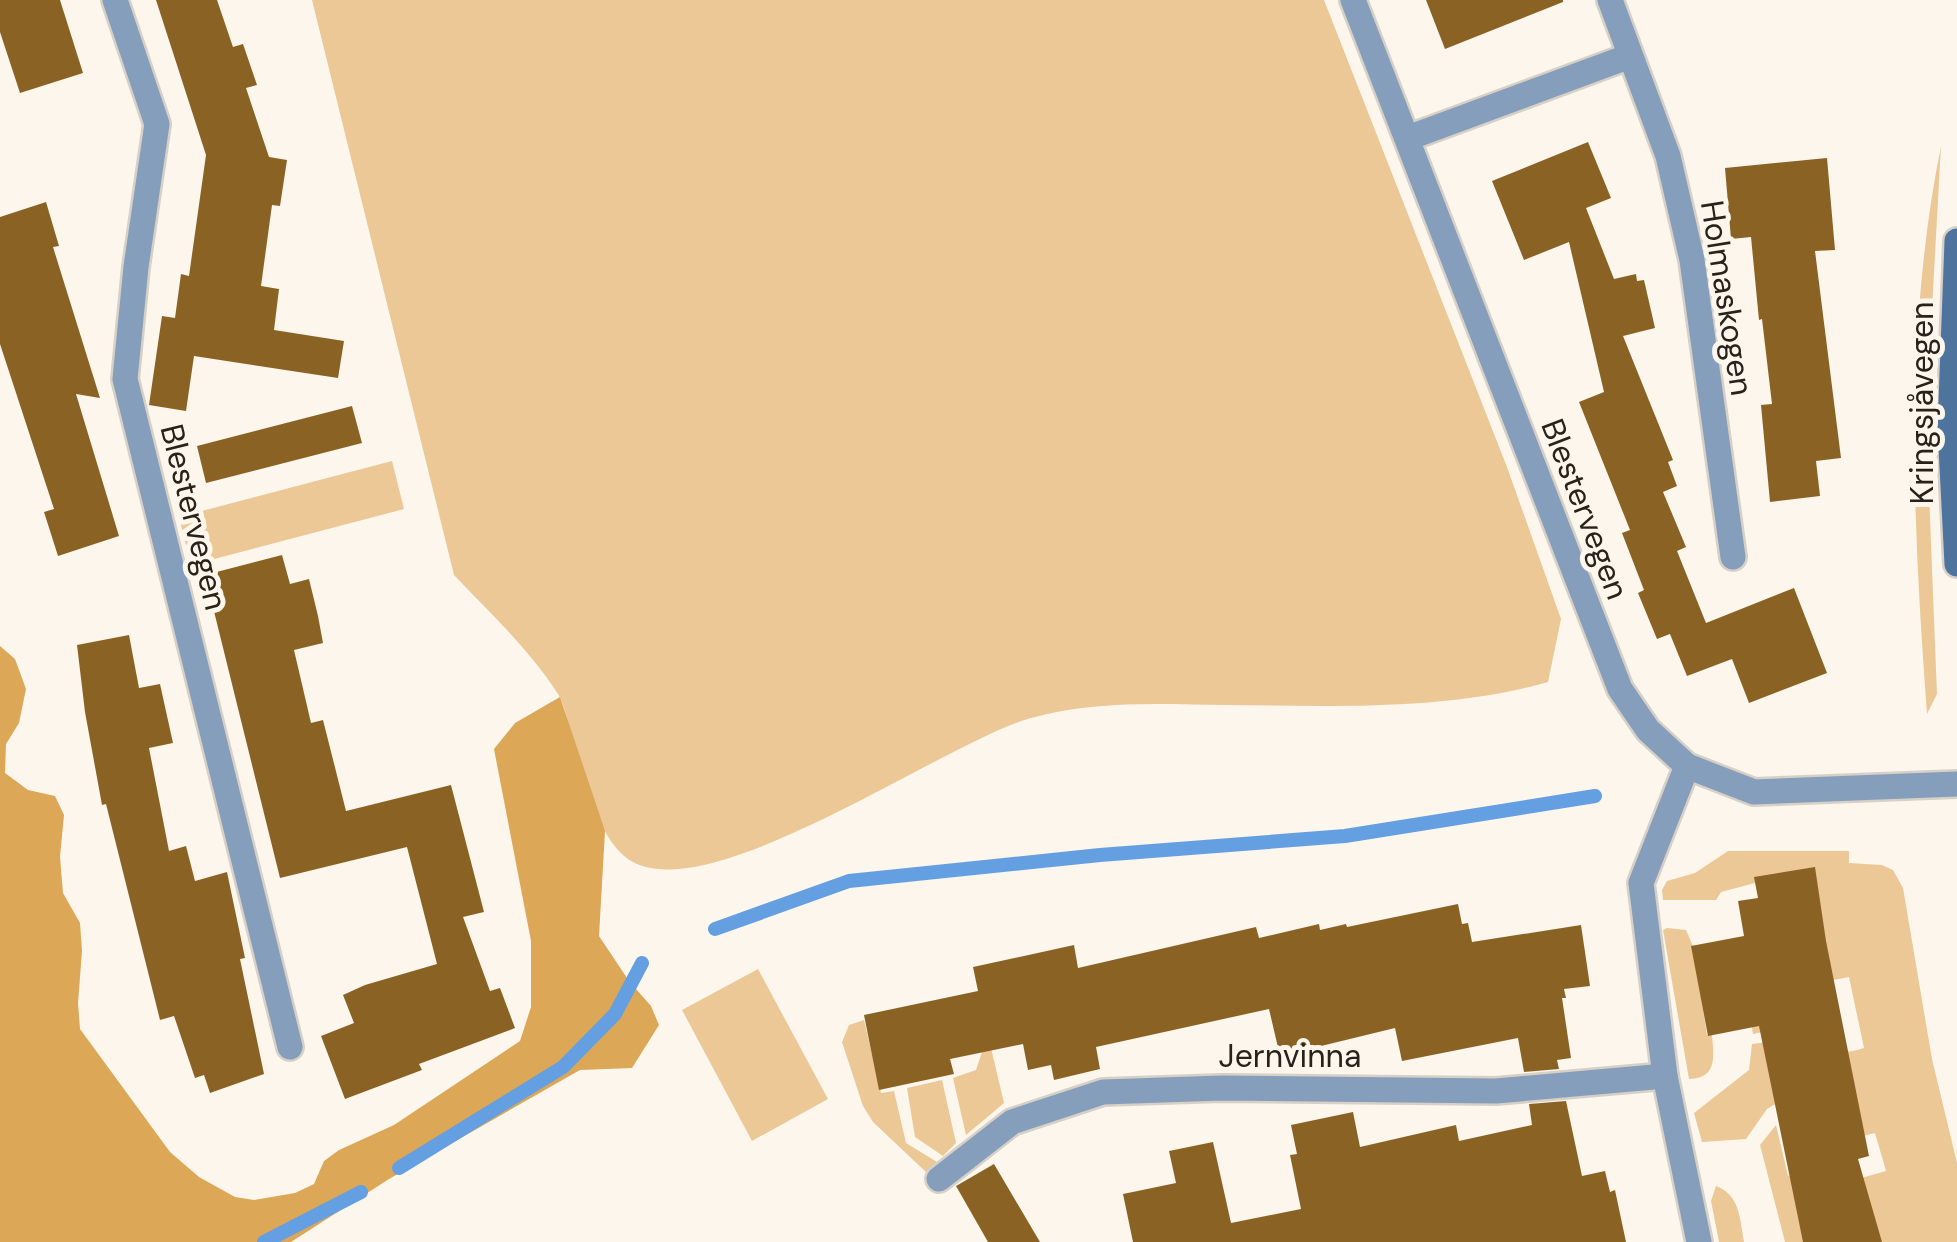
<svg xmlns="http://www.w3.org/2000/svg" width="1957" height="1242" font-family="'DM Sans',sans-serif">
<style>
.green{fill:#ebc896}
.forest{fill:#dca756}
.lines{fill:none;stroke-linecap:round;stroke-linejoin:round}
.stream{stroke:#649fe2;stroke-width:14}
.building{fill:#8a6324}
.street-casing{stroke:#d7d0c7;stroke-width:30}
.secondary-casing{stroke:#d7d0c7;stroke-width:30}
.street{stroke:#859ebc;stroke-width:25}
.secondary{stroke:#4e739d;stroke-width:25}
.labels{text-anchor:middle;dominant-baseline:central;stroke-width:10;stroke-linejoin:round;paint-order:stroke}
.street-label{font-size:32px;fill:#28231a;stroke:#fdf6ed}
</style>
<rect width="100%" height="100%" fill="#fdf6ed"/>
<!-- green -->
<g class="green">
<path d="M312 0H1324L1507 467 1561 619 1548 682C1446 711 1332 706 1226 705 1161 704 1094 700 1031 718 944 742 705 913 628 859 596 837 581 766 570 730 567 718 564 704 558 694 530 650 490 613 454 575Z"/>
<path d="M1941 146 1926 417 1937 694 1927 714C1913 524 1903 335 1941 146Z"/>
<path d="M392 461 404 509 191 565 179 517Z"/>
<path d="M1728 851H1849V863L1882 865 1893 870 1903 888 1932 1059 1957 1163V1242H1785L1760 1145 1776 1125 1788 1176 1807 1172 1847 1182 1886 1171 1875 1133 1863 1136 1777 1103 1767 1109 1746 1139 1702 1142 1694 1113 1749 1070 1752 1044C1793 1037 1824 1062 1864 1048L1849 977 1823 982 1771 1030 1753 1034 1741 957 1774 878 1721 892 1716 900H1663L1662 890 1667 881 1695 873Z"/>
<path d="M1667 928 1686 930 1693 946 1707 1035H1712C1714 1058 1717 1078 1689 1079L1663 930Z"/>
<path d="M758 969 828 1099 752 1141 682 1010Z"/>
<path d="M983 1014 1004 1103 966 1135 953 1078 976 1070 982 1052Z"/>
<path d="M864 1020 881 1093 894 1091 906 1143 937 1162 926 1172 873 1122 863 1106 842 1042 849 1025Z"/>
<path d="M942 1080 956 1143 943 1156 915 1137 907 1088Z"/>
<path d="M1716 1186C1740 1195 1740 1219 1744 1242H1719L1711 1201Z"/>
</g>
<!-- forest -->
<path class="forest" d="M0 646 15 659 26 689 19 723 6 744 5 773 28 790 55 796 64 815 60 857 63 893 80 923 82 951 78 1003 80 1029 170 1152 199 1177 235 1197 254 1200 295 1193 314 1184 324 1161 339 1150 394 1125 520 1041 531 1007V941L494 749 515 723 560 697 605 831 599 936 629 981 651 1006 659 1025 632 1068 580 1070 389 1179 291 1242H0Z"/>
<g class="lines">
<!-- stream -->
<g class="stream">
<path d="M715 929 849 881 1100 855 1345 836 1595 796"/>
<path d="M399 1168 563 1067 615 1014 642 963"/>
<path d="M264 1242 361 1192"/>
</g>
</g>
<!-- building -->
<g class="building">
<path d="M0 0H60L83 73 20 93 0 32Z"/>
<path d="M156 0H217L233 47 243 44 257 85 246 88 269 157 287 160 280 206 272 205 261 286 279 289 274 330 344 341 338 378 194 356 186 411 149 405 162 316 175 318 181 274 189 276 206 155Z"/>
<path d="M1426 0H1563V2L1445 49Z"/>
<path d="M1588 142 1611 198 1586 208 1614 279 1636 274 1637 281 1644 280 1655 328 1623 336 1673 460 1668 462 1677 486 1663 492 1686 547 1677 551 1706 623 1794 588 1827 673 1749 703 1732 659 1687 676 1670 634 1657 639 1638 593 1644 590 1622 533 1630 530 1579 402 1604 392 1569 242 1524 260 1492 181Z"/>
<path d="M1827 158 1835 250 1815 251 1841 458 1816 461 1820 496 1770 502 1761 405 1772 404 1762 319 1759 320 1751 237 1731 239 1725 168Z"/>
<path d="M46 202 59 246 53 247 100 398 76 394 119 536 58 556 44 512 54 509 0 344V217Z"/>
<path d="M352 406 362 443 206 483 197 446Z"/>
<path d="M282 555 290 584 309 579 318 616 323 643 294 650 311 723 323 720 346 811 451 785 484 912 463 917 490 991 500 988 515 1028 419 1064 422 1070 345 1099 321 1036 354 1023 343 995 365 985 437 964 407 847 280 878 205 575Z"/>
<path d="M129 635 139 688 160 684 173 743 149 748 169 851 186 846 195 881 227 872 245 958 240 959 264 1074 210 1093 204 1075 195 1078 174 1016 160 1020 106 804 102 805 85 712 77 645Z"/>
<path d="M1815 867 1826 941 1869 1156 1858 1159 1882 1242H1803L1759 1026 1708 1036 1691 946 1744 936 1738 901 1758 898 1754 877Z"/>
<path d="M1458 904 1462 924 1468 923 1472 942 1581 925 1590 986 1564 989 1566 998H1562L1571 1058 1557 1060 1559 1069 1524 1072 1518 1038 1402 1061 1395 1028 1280 1056 1269 1009 1096 1047 1100 1069 1054 1080 1051 1065 1028 1070 1023 1044 950 1059 954 1074 879 1090 864 1015 978 991 973 967 1074 945 1078 968 1256 927 1259 938 1319 924 1320 930 1346 924 1347 927Z"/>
<path d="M1566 1101 1582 1176 1605 1171 1610 1192 1615 1190 1626 1242H1133L1123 1194 1176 1183 1169 1151 1213 1142 1231 1223 1301 1209 1290 1155 1297 1154 1291 1125 1353 1112 1360 1147 1456 1125 1459 1141 1532 1125 1529 1104Z"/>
<path d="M994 1164 1040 1242H988L956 1186Z"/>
</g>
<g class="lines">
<!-- street casing -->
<g class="street-casing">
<g id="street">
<path d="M115 0 157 124 136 267 125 379 290 1047"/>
<path d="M1353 0 1620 689 1648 730 1687 766 1754 792 1957 784"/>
<path d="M1610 0 1668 156 1692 260 1733 557"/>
<path d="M1408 138 1630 56"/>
<path d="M1687 766 1641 883 1665 1076 1699 1242"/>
<path d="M939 1179 1012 1122 1103 1092 1222 1088 1496 1091 1665 1076"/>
</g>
</g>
<!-- secondary casing -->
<g class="secondary-casing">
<path id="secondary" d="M1957 241 1950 428 1957 564"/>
</g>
<!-- street -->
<use href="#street" class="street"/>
<!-- secondary -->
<use href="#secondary" class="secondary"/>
</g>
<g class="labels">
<!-- street labels -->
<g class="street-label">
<text transform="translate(1727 298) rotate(81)">Holmaskogen</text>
<text transform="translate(1922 403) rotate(-90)">Kringsjåvegen</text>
<text transform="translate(1585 509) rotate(69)">Blestervegen</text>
<text transform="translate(194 517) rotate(76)">Blestervegen</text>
<text x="1290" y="1056">Jernvinna</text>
</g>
</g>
</svg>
